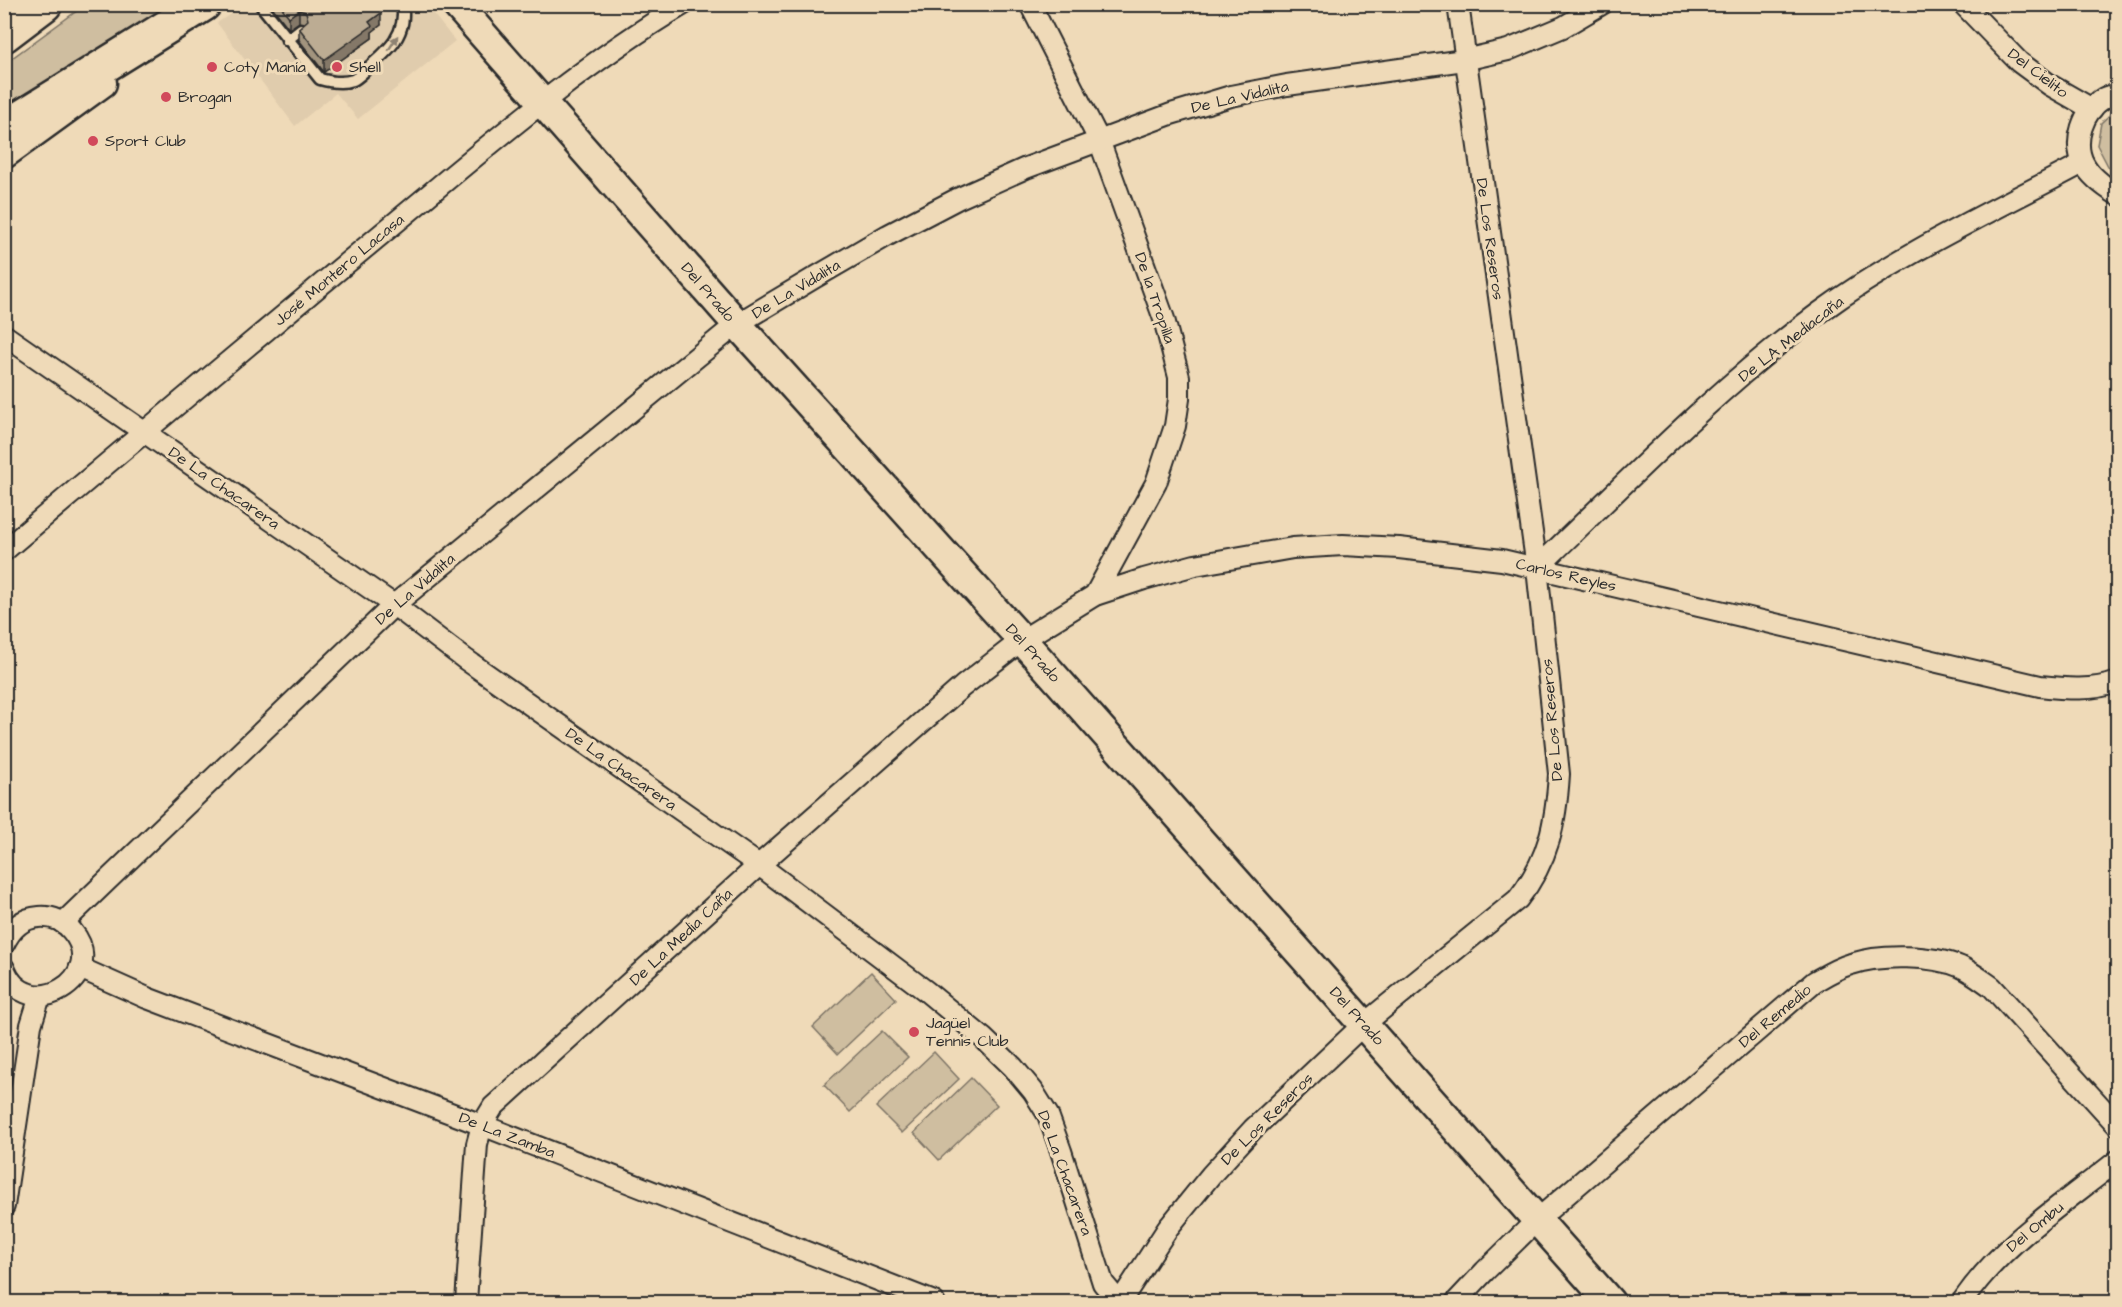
<svg xmlns="http://www.w3.org/2000/svg" width="2122" height="1307" font-family="'Architects Daughter',sans-serif">
<style>
.built{fill:#e0ccad}
.green{fill:#cfbea0;stroke:#7d7466;stroke-width:1.5}
.lines{fill:none;stroke-linecap:round;stroke-linejoin:round}
.lane-casing{stroke:#2b2b2b;stroke-width:15}
.street-casing{stroke:#2b2b2b;stroke-width:24}
.secondary-casing{stroke:#2b2b2b;stroke-width:33}
.highway-casing{stroke:#2b2b2b;stroke-width:38}
.lane{stroke:#efdab8;stroke-width:10}
.street{stroke:#efdab8;stroke-width:20}
.secondary{stroke:#efdab8;stroke-width:28}
.highway{stroke:#efdab8;stroke-width:33}
.wall{fill:#a2947e;stroke:#2b2b2b;stroke-width:1.5}
.shaded-wall{fill:#847867;stroke:#2b2b2b;stroke-width:1.5}
.building{fill:#bcac93;stroke:#2b2b2b;stroke-width:1.5}
.oneway{fill:#8d8272}
.poi-dot{fill:#d1495b;stroke:#efdab8;stroke-width:2}
.labels{text-anchor:middle;dominant-baseline:central;stroke-width:6;stroke-linejoin:round;paint-order:stroke}
.poi-label{font-size:16px;fill:#2b2b2b;stroke:#efdab8;text-anchor:start}
.street-label{font-size:16px;fill:#2b2b2b;stroke:#efdab8}
</style>
<rect width="100%" height="100%" fill="#efdab8"/>
<filter id="ink" filterUnits="userSpaceOnUse"><feTurbulence type="fractalNoise" baseFrequency=".0167" numOctaves="2"/><feDisplacementMap in="SourceGraphic" scale="12" xChannelSelector="R" yChannelSelector="G"/><feConvolveMatrix kernelMatrix="1 2 1 2 8 2 1 2 1" color-interpolation-filters="sRGB"/></filter>
<g filter="url(#ink)">
<!-- built -->
<path class="built" d="M244 5H426L455 41 358 119 336 93 295 126 217 23Z"/>
<!-- green -->
<g class="green">
<path d="M85 5H181L5 120 4 64Z"/>
<path d="M2117 108V175L2108 166 2097 145 2101 123Z"/>
<path d="M871 972 896 999 838 1054 813 1027Z"/>
<path d="M882 1031 908 1057 850 1112 824 1085Z"/>
<path d="M934 1052 959 1079 902 1133 876 1107Z"/>
<path d="M971 1078 997 1105 939 1160 914 1133Z"/>
</g>
<g class="lines">
<!-- lane casing -->
<g class="lane-casing">
<g id="lane">
<path d="M260 4 320 79C331 82 342 84 353 80 358 78 363 72 368 68 388 51 408 34 402 4"/>
<path d="M287 40 301 29"/>
</g>
</g>
<!-- street casing -->
<g class="street-casing">
<g id="street">
<path d="M1030 4 1099 140 1164 319 1179 377V399L1175 426 1156 483 1095 595"/>
<path d="M1963 4 2019 62 2050 85 2092 109"/>
<path d="M2118 95C2113 96 2108 96 2104 98 2083 111 2072 142 2084 164 2091 177 2105 187 2118 195"/>
<path d="M4 335 394 605 465 659 759 865 926 991 983 1038 1013 1067 1033 1091 1048 1115 1061 1151 1103 1283 1119 1302"/>
<path d="M4 551C130 443 257 338 384 232 481 152 575 69 684 4"/>
<path d="M1537 568C1628 481 1717 388 1819 313 1901 253 1995 210 2083 163"/>
<path d="M63 923 394 605 737 324 814 278 888 235 957 199 1026 168 1171 114 1231 96 1287 85 1464 60 1508 50 1563 27 1602 4"/>
<path d="M4 944C11 929 22 918 39 917 52 916 64 921 72 931 111 977 27 1028 4 968"/>
<path d="M80 968 147 998 482 1125 934 1302"/>
<path d="M4 1206 31 1025 40 996"/>
<path d="M466 1302 477 1144 482 1125 493 1107 759 865 963 686 1022 640 1095 595 1144 579 1195 565 1293 548 1343 545 1399 548 1502 560 2040 686C2067 689 2092 691 2118 682"/>
<path d="M1120 1302 1168 1228 1211 1175 1253 1129 1364 1024 1518 899C1549 860 1556 822 1559 774L1537 568 1458 4"/>
<path d="M1456 1302 1485 1271 1537 1220 1814 982C1826 975 1837 968 1851 964 1881 954 1932 955 1961 967 1972 972 1982 980 1992 987L2118 1126"/>
<path d="M1962 1302C2001 1244 2063 1204 2118 1160"/>
</g>
</g>
<!-- secondary casing -->
<g class="secondary-casing">
<g id="secondary">
<path d="M456 4 737 324 1022 640 1610 1302"/>
<path d="M4 154 102 83"/>
</g>
</g>
<!-- highway casing -->
<g class="highway-casing">
<g id="highway">
<path d="M4 35 45 4"/>
<path d="M4 128 204 4"/>
</g>
</g>
<!-- lane -->
<use href="#lane" class="lane"/>
<!-- street -->
<use href="#street" class="street"/>
<!-- secondary -->
<use href="#secondary" class="secondary"/>
<!-- highway -->
<use href="#highway" class="highway"/>
</g>
<!-- wall -->
<path class="wall" d="M270 4H375L381 25 372 32V38L324 72 299 40V28L304 23 299 22 289 29Z"/>
<!-- shaded-wall -->
<g class="shaded-wall">
<path d="M299 10V22L289 29V17Z"/>
<path d="M381 13V25L372 32V38L324 72V60L369 22Z"/>
</g>
<!-- building -->
<path class="building" d="M279 4H375L381 13 369 22 372 26 324 60 299 28 308 20 306 12 299 10 289 17Z"/>
<!-- one-way arrows -->
<defs><path id="oneway-solid" d="M-6-.8H1V-3.2L6.5 0L1 3.2V.8H-6Z" transform="scale(1.5)"/></defs>
<use class="oneway" href="#oneway-solid" transform="translate(393 43) rotate(-57)"/>
</g>
<!-- markers -->
<g class="poi-dot">
<circle cx="212" cy="67" r="6"/>
<circle cx="337" cy="67" r="6"/>
<circle cx="166" cy="97" r="6"/>
<circle cx="93" cy="141" r="6"/>
<circle cx="914" cy="1032" r="6"/>
</g>
<g class="labels">
<!-- poi labels -->
<g class="poi-label">
<text x="224" y="67">Coty Manía</text>
<text x="349" y="67">Shell</text>
<text x="178" y="97">Brogan</text>
<text x="105" y="141">Sport Club</text>
<text x="926" y="1023">Jagüel<tspan x="926" dy="18">Tennis Club</tspan></text>
</g>
<!-- street labels -->
<g class="street-label">
<text transform="translate(2038 73) rotate(37)">Del Cielito</text>
<text transform="translate(1240 97) rotate(-13)">De La Vidalita</text>
<text transform="translate(1490 239) rotate(82)">De Los Reseros</text>
<text transform="translate(339 270) rotate(-40)">José Montero Lacasa</text>
<text transform="translate(796 289) rotate(-31)">De La Vidalita</text>
<text transform="translate(708 292) rotate(49)">Del Prado</text>
<text transform="translate(1155 298) rotate(71)">De la Tropilla</text>
<text transform="translate(1791 339) rotate(-38)">De LA Mediacaña</text>
<text transform="translate(224 488) rotate(35)">De La Chacarera</text>
<text transform="translate(1566 575) rotate(13)">Carlos Reyles</text>
<text transform="translate(415 589) rotate(-41)">De La Vidalita</text>
<text transform="translate(1033 653) rotate(48)">Del Prado</text>
<text transform="translate(1552 720) rotate(-95)">De Los Reseros</text>
<text transform="translate(621 769) rotate(35)">De La Chacarera</text>
<text transform="translate(681 937) rotate(-43)">De La Media Caña</text>
<text transform="translate(1357 1016) rotate(48)">Del Prado</text>
<text transform="translate(1775 1016) rotate(-40)">Del Remedio</text>
<text transform="translate(1267 1119) rotate(-45)">De Los Reseros</text>
<text transform="translate(507 1135) rotate(21)">De La Zamba</text>
<text transform="translate(1065 1173) rotate(70)">De La Chacarera</text>
<text transform="translate(2035 1227) rotate(-40)">Del Ombu</text>
</g>
</g>
<!-- margin -->
<rect width="2122" height="1307" fill="none" stroke="#efdab8" stroke-width="24"/>
<rect x="12" y="12" width="2098" height="1283" fill="none" stroke="#2b2b2b" stroke-width="2" filter="url(#ink)"/>
</svg>
